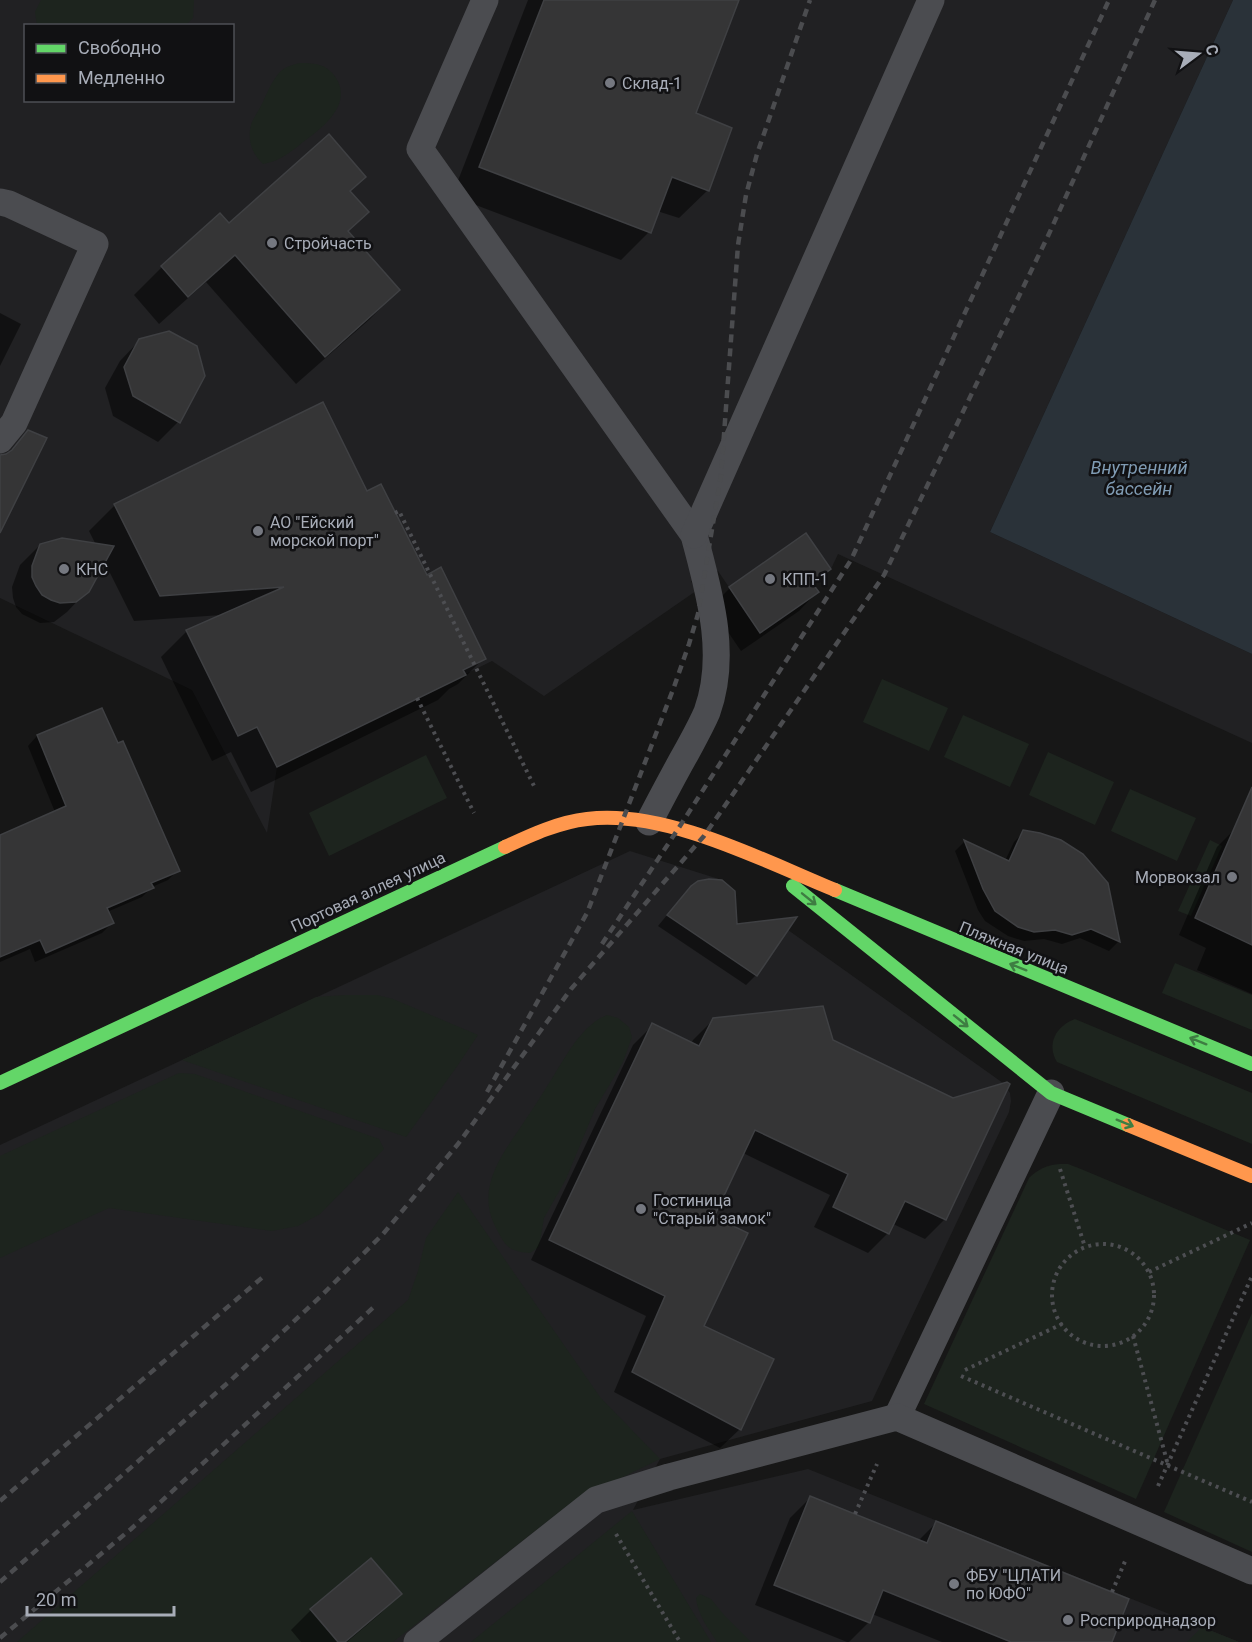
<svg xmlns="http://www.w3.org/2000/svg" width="1252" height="1642" font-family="Roboto,sans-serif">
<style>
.built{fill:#212123;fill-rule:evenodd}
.green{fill:#1d241e}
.water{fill:#2a3239}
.shadow{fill:#0007}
.building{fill:#353536;stroke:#3f4043;stroke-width:1.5}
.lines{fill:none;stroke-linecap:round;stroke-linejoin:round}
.path{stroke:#4d4e52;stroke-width:4;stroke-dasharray:3 4.5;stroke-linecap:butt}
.lane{stroke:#4b4c50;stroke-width:27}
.fast{stroke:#63d668;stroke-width:14}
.slow{stroke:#ff974d;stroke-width:14}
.rail{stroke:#4b4c4f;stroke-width:4.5;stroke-dasharray:8 6;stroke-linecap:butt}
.oneway{stroke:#3e7d42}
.poi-dot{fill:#757880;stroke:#111113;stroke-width:2}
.labels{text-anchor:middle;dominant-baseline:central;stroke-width:5;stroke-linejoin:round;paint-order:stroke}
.poi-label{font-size:16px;fill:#a8adb8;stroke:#111113;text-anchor:start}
.street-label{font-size:16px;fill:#a8adb8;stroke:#111113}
.water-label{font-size:18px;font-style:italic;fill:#7f9bb3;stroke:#111113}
</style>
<rect width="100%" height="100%" fill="#171717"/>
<!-- built -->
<g class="built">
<path d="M0 0H1233L990 532 1252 654V743L838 554 831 569 813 583 819 592 760 633 718 571 691 581 696 591 544 696 492 661 277 767 267 833 192 690 0 598ZM26 26H232V100H26Z"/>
<path d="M630 851 722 880 735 891 736 902 726 917 754 936 774 920 1003 1083 1010 1093 1011 1101 1009 1112 872 1401 660 1459 633 1510 808 1469 1239 1642H0V1145Z"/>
</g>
<!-- green -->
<g class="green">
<path d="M41 0H194V1L193 18 186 25H37L35 12Z"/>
<path d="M300 63C315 63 327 64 336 78 352 103 325 126 307 139 293 150 281 161 263 164 252 154 246 138 252 122 255 115 260 109 263 102 267 93 272 81 279 73 284 67 292 65 300 63Z"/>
<path d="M882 679 948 708 929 751 863 722Z"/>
<path d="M963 715 1029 744 1010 787 944 757Z"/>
<path d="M1048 752 1114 782 1095 825 1029 795Z"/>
<path d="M426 755 447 798 329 856 309 813Z"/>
<path d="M1130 789 1196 818 1177 861 1111 831Z"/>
<path d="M1210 840 1222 846 1191 916 1178 911Z"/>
<path d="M1175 963 1252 995V1030L1162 993Z"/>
<path d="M345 995H377L393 999 478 1035 458 1065 406 1137 182 1060 316 997Z"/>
<path d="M607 1015 618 1018 629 1027 632 1037 623 1062 595 1109 566 1179 544 1218 539 1247 530 1253C508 1251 506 1247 496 1228 477 1192 497 1161 518 1131 527 1117 537 1103 546 1088 562 1064 579 1026 607 1015Z"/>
<path d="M1075 1019 1252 1093V1144L1057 1062C1046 1044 1056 1026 1075 1019Z"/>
<path d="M179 1073 195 1074 379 1139 384 1149 320 1214 298 1226 272 1231 109 1208 0 1258V1156Z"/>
<path d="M1060 1164H1068L1081 1169 1250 1240 1136 1499 924 1404 1029 1178C1038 1169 1047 1165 1060 1164Z"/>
<path d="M458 1192 600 1397 660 1459 572 1502 393 1642H17L408 1300 418 1271 426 1238Z"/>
<path d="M1252 1313V1552L1164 1512Z"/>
<path d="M632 1511 711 1642H471Z"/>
<path d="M700 1594 711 1599 724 1615 751 1642H717C708 1628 698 1615 696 1598Z"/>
<path d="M1202 1627 1239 1642H1187Z"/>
</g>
<!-- water -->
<path class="water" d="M1233 0H1252V654L990 532Z"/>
<!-- shadow -->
<g class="shadow">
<path d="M528 0H737L694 114 708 190 679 218 657 211 649 232 621 260 452 196Z"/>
<path d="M349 192 347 232 398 290 370 319 296 384 206 282 159 324 134 295 162 267 229 225Z"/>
<path d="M0 313 21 324 0 366Z"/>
<path d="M140 340 178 422 158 442 113 416 105 388 120 361Z"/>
<path d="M366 493 484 658 458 684 449 689 438 700 251 792 231 752 212 761 161 657 187 631 222 615 134 621 104 561 87 591 67 612 54 622 40 623 22 614 16 607 13 598 12 587 20 565 40 545H96L89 531 115 505Z"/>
<path d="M806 535 829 569 813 586 817 592 799 611 741 651 711 607 730 588Z"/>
<path d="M37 736 178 870 168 880 152 887 142 897 107 912 112 923 102 933 35 962 30 949 0 962V837L55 812 28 746Z"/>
<path d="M1234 830 1252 838V994L1197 970 1206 948 1179 935 1217 847Z"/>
<path d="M1024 832 1107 884 1118 942 1109 951 1080 938 1062 944 1044 939 1024 941 1008 936 985 921 978 910 955 851 964 842 1005 861 1014 842Z"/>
<path d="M681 898 736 926 794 919 756 975 746 985 658 926Z"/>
<path d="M713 1020 832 1042 952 1099 1008 1085 945 1219 925 1239 893 1224 888 1233 868 1253 814 1227 830 1195 743 1153 712 1218 702 1327 740 1429 720 1448 614 1392 646 1316 531 1260 633 1045 653 1025 691 1044 693 1040Z"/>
<path d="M810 1498 918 1541 936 1523 1110 1642H942L872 1614 868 1623 849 1642H847L755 1605 790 1518Z"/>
<path d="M400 1594 380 1614 347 1642H301L291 1630 311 1610Z"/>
</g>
<!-- building -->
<g class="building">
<path d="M544 0H739L696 113 732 128 709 191 672 177 651 233 479 167Z"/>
<path d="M329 134 366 177 350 191 369 212 348 231 400 290 325 357 235 255 188 297 161 266 220 213 229 223Z"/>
<path d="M169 331 197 346 205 376 180 423 133 396 124 367 139 339Z"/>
<path d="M323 402 367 491 381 484 427 575 441 567 486 659 463 670 466 675 277 767 257 727 238 736 186 630 284 587 160 596 114 504Z"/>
<path d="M28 430 47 438 0 533V455L6 454 12 450Z"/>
<path d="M806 533 831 569 812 583 819 592 760 633 729 587Z"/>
<path d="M62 538 114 546 89 592 76 602 60 603 51 600 42 595 36 586 32 577V566L40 544Z"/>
<path d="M102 708 118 743 123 741 180 871 151 883 154 888 107 908 114 923 46 953 40 940 0 957V835L66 806 37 735Z"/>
<path d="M1252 787V945L1195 918Z"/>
<path d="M1023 830 1040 833 1061 840 1083 854 1089 861 1108 883 1120 942 1091 929 1072 935 1055 930 1034 932 1018 927 995 911 983 889 964 840 1009 861Z"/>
<path d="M709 879 722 880 735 891 737 924 797 917 757 976 667 915 691 886 698 881Z"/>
<path d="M823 1006 833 1040 953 1098 1007 1082 1010 1084 946 1220 905 1201 889 1234 833 1207 848 1174 755 1130 714 1217 748 1233 704 1326 774 1359 741 1430 632 1372 665 1296 549 1240 652 1023 699 1046 713 1018Z"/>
<path d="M810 1496 927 1543 936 1521 1129 1599 1112 1642H1011L883 1590 870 1623 774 1585Z"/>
<path d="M371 1558 402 1594 345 1642H338L310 1609Z"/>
</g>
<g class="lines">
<!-- path -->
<g class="path">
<path d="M395 513 399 511 535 788"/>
<path d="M417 698 474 813"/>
<path d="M1060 1169 1085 1247"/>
<circle cx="1103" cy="1295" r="51"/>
<path d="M1149 1272 1252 1223"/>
<path d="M1133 1336 1168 1465"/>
<path d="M965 1370 1062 1324"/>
<path d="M961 1376 1252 1502"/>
<path d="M1158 1486 1252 1276"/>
<path d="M855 1514 877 1464"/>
<path d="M616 1534 680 1642"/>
<path d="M1112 1592 1126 1559"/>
</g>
<!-- lane -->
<g class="lane">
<path d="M485 0 420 149 694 535C709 592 728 654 707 712 701 726 693 740 686 753 673 776 661 799 649 822"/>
<path d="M0 202 9 204 95 244 14 423 0 440"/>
<path d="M694 535 931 0"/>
<path d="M897 1417 1051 1093"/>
<path d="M417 1642 596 1500 669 1477 897 1417 1252 1571"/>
</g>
<!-- fast -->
<g class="fast">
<path d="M793 886 1051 1093 1128 1125"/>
<path d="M835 890 1252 1064"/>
<path d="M0 1083 505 847"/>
</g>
<!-- slow -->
<g class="slow">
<path d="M505 847C531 835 559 822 587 819 665 809 764 861 835 890"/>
<path d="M1128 1125 1252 1176"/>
</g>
<!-- rail -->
<g class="rail">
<path d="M602 944 678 829 851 560 1109 0"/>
<path d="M487 1092 587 913 674 687 689 644 698 614 721 475 738 245 746 195 757 154 810 0"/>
<path d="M0 1501 264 1276"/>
<path d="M0 1582 231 1380 320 1297 383 1234 458 1144 571 989 704 836 884 575 1048 236 1155 0"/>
<path d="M0 1638 131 1529 376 1305"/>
</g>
</g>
<!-- one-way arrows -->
<defs><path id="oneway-shaft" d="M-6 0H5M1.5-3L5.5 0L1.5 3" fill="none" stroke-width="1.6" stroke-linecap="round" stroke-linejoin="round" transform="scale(1.5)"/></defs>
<g class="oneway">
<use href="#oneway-shaft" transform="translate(809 899) rotate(39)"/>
<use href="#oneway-shaft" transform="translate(1018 967) rotate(-158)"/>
<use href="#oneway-shaft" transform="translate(961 1021) rotate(39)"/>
<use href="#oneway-shaft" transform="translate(1198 1041) rotate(-158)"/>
<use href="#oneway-shaft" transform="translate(1125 1123) rotate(22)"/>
</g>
<!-- markers -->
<g class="poi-dot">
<circle cx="610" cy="83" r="6"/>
<circle cx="272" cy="243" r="6"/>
<circle cx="258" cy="531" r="6"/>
<circle cx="64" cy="569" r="6"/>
<circle cx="770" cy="579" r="6"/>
<circle cx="1232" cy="877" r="6"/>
<circle cx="641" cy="1209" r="6"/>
<circle cx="954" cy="1584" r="6"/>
<circle cx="1068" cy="1620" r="6"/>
</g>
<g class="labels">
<!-- poi labels -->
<g class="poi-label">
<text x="622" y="83">Склад-1</text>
<text x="284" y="243">Стройчасть</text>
<text x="270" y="522">АО "Ейский<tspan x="270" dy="18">морской порт"</tspan></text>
<text x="76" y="569">КНС</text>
<text x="782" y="579">КПП-1</text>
<text x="1220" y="877" text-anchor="end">Морвокзал</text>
<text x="653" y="1200">Гостиница<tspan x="653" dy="18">"Старый замок"</tspan></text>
<text x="966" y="1575">ФБУ "ЦЛАТИ<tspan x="966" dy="18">по ЮФО"</tspan></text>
<text x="1080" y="1620">Росприроднадзор</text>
</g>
<!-- street labels -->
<g class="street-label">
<text transform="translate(368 892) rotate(-25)">Портовая аллея улица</text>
<text transform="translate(1014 948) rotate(22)">Пляжная улица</text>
</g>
<!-- water labels -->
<g class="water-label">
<text x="1139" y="467">Внутренний<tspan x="1139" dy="21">бассейн</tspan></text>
</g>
</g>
<!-- legend -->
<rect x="24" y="24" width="210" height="78" fill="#111113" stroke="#4d4f55" stroke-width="1.5"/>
<rect x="36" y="44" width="30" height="9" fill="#63d668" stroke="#4d4f55" stroke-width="1.5"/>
<text x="78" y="54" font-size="18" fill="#a8adb8">Свободно</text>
<rect x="36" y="74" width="30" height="9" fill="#ff974d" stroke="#4d4f55" stroke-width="1.5"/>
<text x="78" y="84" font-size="18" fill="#a8adb8">Медленно</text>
<!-- north arrow -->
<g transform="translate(1198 54) rotate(74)" stroke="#111113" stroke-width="4.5" paint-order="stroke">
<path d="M0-4.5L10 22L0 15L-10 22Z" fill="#a8adb8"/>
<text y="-9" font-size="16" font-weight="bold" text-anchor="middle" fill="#a8adb8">С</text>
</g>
<!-- scale -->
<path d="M27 1606v9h147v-9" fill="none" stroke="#a8adb8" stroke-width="3"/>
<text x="36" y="1606" font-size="18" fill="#a8adb8" stroke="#111113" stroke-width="4.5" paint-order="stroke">20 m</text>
</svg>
